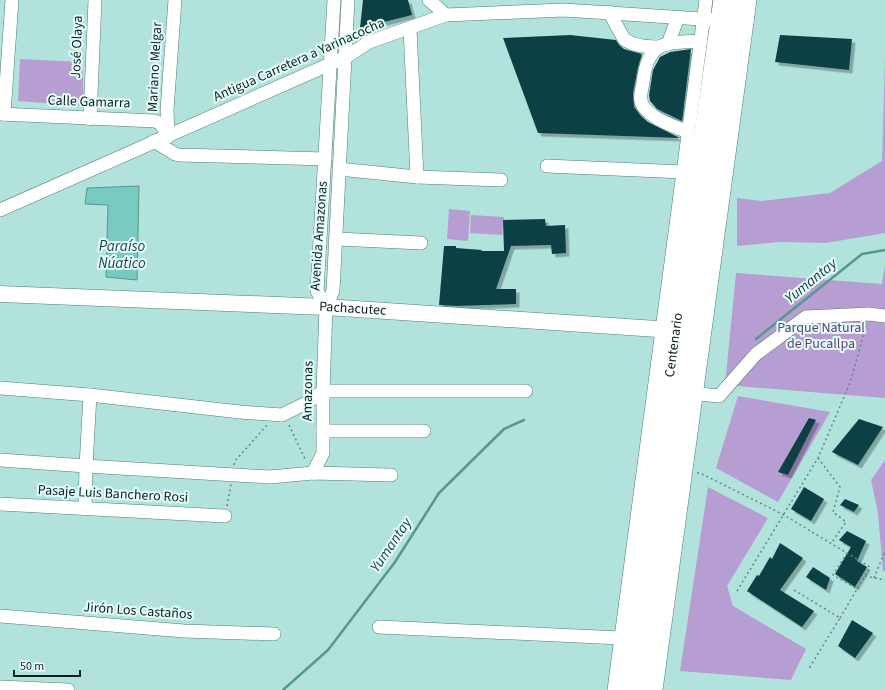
<svg xmlns="http://www.w3.org/2000/svg" width="885" height="690" font-family="'Source Sans 3',sans-serif">
<style>
.green{fill:#b69ed2}
.water{fill:#76cac0;stroke:#56978f}
.lines{fill:none;stroke-linecap:round;stroke-linejoin:round}
.stream{stroke:#56978f;stroke-width:2.5}
.building{fill:#0b3f44;filter:url(#shadow)}
.minor-casing{stroke:#4f7e78;stroke-width:14}
.major-casing{stroke:#4f7e78;stroke-width:17}
.highway-casing{stroke:#4f7e78;stroke-width:20}
.path{stroke:#648783;stroke-width:1.5;stroke-dasharray:2 3;stroke-linecap:butt}
.minor{stroke:#fff;stroke-width:13}
.major{stroke:#fff;stroke-width:16}
.highway{stroke:#fff;stroke-width:19}
.labels{text-anchor:middle;dominant-baseline:central;stroke-width:4;stroke-linejoin:round;paint-order:stroke}
.street-label{font-size:14px;fill:#0d201e;stroke:#e6fefb}
.park-label{font-size:14px;fill:#5e3c7f;stroke:#e6fefb}
.water-label{font-size:15px;font-style:italic;fill:#183f3b;stroke:#e6fefb}
</style>
<defs>
<filter id="shadow"><feDropShadow dx="3.5" dy="3.5" stdDeviation="0" flood-color="#0004"/></filter>
</defs>
<rect width="100%" height="100%" fill="#b1e3dc"/>
<!-- green -->
<g class="green">
<path d="M885 57V233L826 243 780 242 737 246V198L761 201 830 193 882 161Z"/>
<path d="M20 59 82 62 84 106 18 101Z"/>
<path d="M449 209 470 211 468 241 447 239Z"/>
<path d="M471 215 504 217 502 235 470 233Z"/>
<path d="M885 264V398L725 385 736 273 882 284Z"/>
<path d="M738 396 830 412 778 502 716 468Z"/>
<path d="M885 460V571H883L878 513 871 480Z"/>
<path d="M708 487 768 518 727 586 733 606 806 649 791 680 680 671Z"/>
</g>
<!-- water -->
<path class="water" d="M139 186 137 280 106 277 108 205 85 204 87 188Z"/>
<g class="lines">
<!-- stream -->
<g class="stream">
<path d="M756 339 862 254 885 250"/>
<path d="M283 690 328 650 395 562 439 493 504 429 524 420"/>
</g>
</g>
<!-- building -->
<g class="building">
<path d="M363 0H408L412 15 360 28Z"/>
<path d="M570 35 616 40 619 45 624 49 642 54 638 67 633 93 634 107 641 116 648 122 680 138 538 133 503 38Z"/>
<path d="M780 35 852 39 849 70 775 62Z"/>
<path d="M691 49 682 121 657 109 650 101 649 95 653 70 660 57 670 52Z"/>
<path d="M545 219 546 226 565 225 566 253 552 254 551 245 511 246 496 289H516V304L456 306 439 305 444 246H456V248L482 250 481 251H504L503 220Z"/>
<path d="M809 418 816 420 788 475 778 472Z"/>
<path d="M859 419 883 427 858 465 832 452Z"/>
<path d="M804 487 824 499 811 521 791 509Z"/>
<path d="M845 499 859 505 854 512 840 505Z"/>
<path d="M847 531 866 541 857 561 867 567 855 587 835 574 851 547 839 540Z"/>
<path d="M780 543 803 558 780 590 814 611 802 627 747 591 757 575 759 576 770 557 772 559Z"/>
<path d="M813 567 830 578 826 590 806 577Z"/>
<path d="M852 620 873 633 855 658 838 646Z"/>
</g>
<g class="lines">
<!-- minor casing -->
<g class="minor-casing">
<g id="minor">
<path d="M429 0 446 15"/>
<path d="M609 12 624 39C633 46 646 47 658 47"/>
<path d="M410 29 417 177"/>
<path d="M668 44 678 17"/>
<path d="M0 114 155 121 161 124 168 137"/>
<path d="M4 114 12 0"/>
<path d="M90 119 95 0"/>
<path d="M688 132C674 126 653 120 643 106 638 99 642 90 643 82 648 40 665 43 701 41"/>
<path d="M168 135 167 110 175 0"/>
<path d="M154 141 175 154 179 155 325 159"/>
<path d="M547 166 683 172"/>
<path d="M339 169 417 177 501 180"/>
<path d="M0 210 346 57 369 42 446 15 564 10 747 22"/>
<path d="M337 239 421 243"/>
<path d="M326 307 317 291 334 0"/>
<path d="M0 388 90 395 240 412 282 415 308 402 323 391H526"/>
<path d="M689 393 719 396 756 354 806 317 869 314 885 316"/>
<path d="M323 431H424"/>
<path d="M0 460 86 466 270 477 313 473 391 475"/>
<path d="M313 473 323 453V391L326 307 333 291 348 0"/>
<path d="M0 504 225 516"/>
<path d="M85 509 86 466 90 395"/>
<path d="M0 616 184 631 274 634"/>
<path d="M379 627 621 638"/>
<path d="M0 687 68 690"/>
<path d="M614 690 706 0"/>
<path d="M656 690 750 0"/>
</g>
</g>
<!-- major casing -->
<g class="major-casing">
<g id="major">
<path id="s1" d="M0 294 326 307 687 331"/>
</g>
</g>
<!-- highway casing -->
<g class="highway-casing">
<g id="highway">
<path id="s2" d="M628 690 676 330 723 0"/>
<path d="M644 690 691 331 737 0"/>
</g>
</g>
<!-- path -->
<g class="path">
<path d="M289 425 306 461"/>
<path d="M818 458 840 487 833 512 846 522 832 542"/>
<path d="M234 465 235 461 267 425"/>
<path d="M697 473H700L784 515 870 567 857 589 833 575 847 553"/>
<path d="M227 506 231 484"/>
<path d="M865 576 885 580"/>
<path d="M874 578 885 551"/>
<path d="M794 590 840 618 808 670"/>
<path d="M737 591 818 458 850 383 866 326"/>
<path d="M840 618 857 589"/>
</g>
<!-- minor -->
<use href="#minor" class="minor"/>
<!-- major -->
<use href="#major" class="major"/>
<!-- highway -->
<use href="#highway" class="highway"/>
</g>
<g class="labels">
<!-- street labels -->
<g class="street-label">
<text transform="translate(77 47) rotate(-88)">José Olaya</text>
<text transform="translate(299 60) rotate(-24)">Antigua Carretera a Yarinacocha</text>
<text transform="translate(155 67) rotate(-87)">Mariano Melgar</text>
<text transform="translate(89 102) rotate(2)">Calle Gamarra</text>
<text transform="translate(319 236) rotate(-86)">Avenida Amazonas</text>
<text stroke="none"><textPath href="#s1" startOffset="353">Pachacutec</textPath></text>
<text stroke="none"><textPath href="#s2" startOffset="348">Centenario</textPath></text>
<text transform="translate(308 391) rotate(-89)">Amazonas</text>
<text transform="translate(113 494) rotate(3)">Pasaje Luis Banchero Rosi</text>
<text transform="translate(138 611) rotate(4)">Jirón Los Castaños</text>
</g>
<!-- park labels -->
<g class="park-label">
<text x="821" y="328">Parque Natural<tspan x="821" dy="16">de Pucallpa</tspan></text>
</g>
<!-- water labels -->
<g class="water-label">
<text x="122" y="246">Paraíso<tspan x="122" dy="17">Núatico</tspan></text>
<text transform="translate(811 281) rotate(-39)">Yumantay</text>
<text transform="translate(391 545) rotate(-56)">Yumantay</text>
</g>
</g>
<!-- scale -->
<path d="M14 670v6h66v-6" fill="none" stroke="#0d201e" stroke-width="2"/>
<text x="20" y="670" font-size="12" fill="#0d201e" stroke="#e6fefb" stroke-width="3" paint-order="stroke">50 m</text>
</svg>
